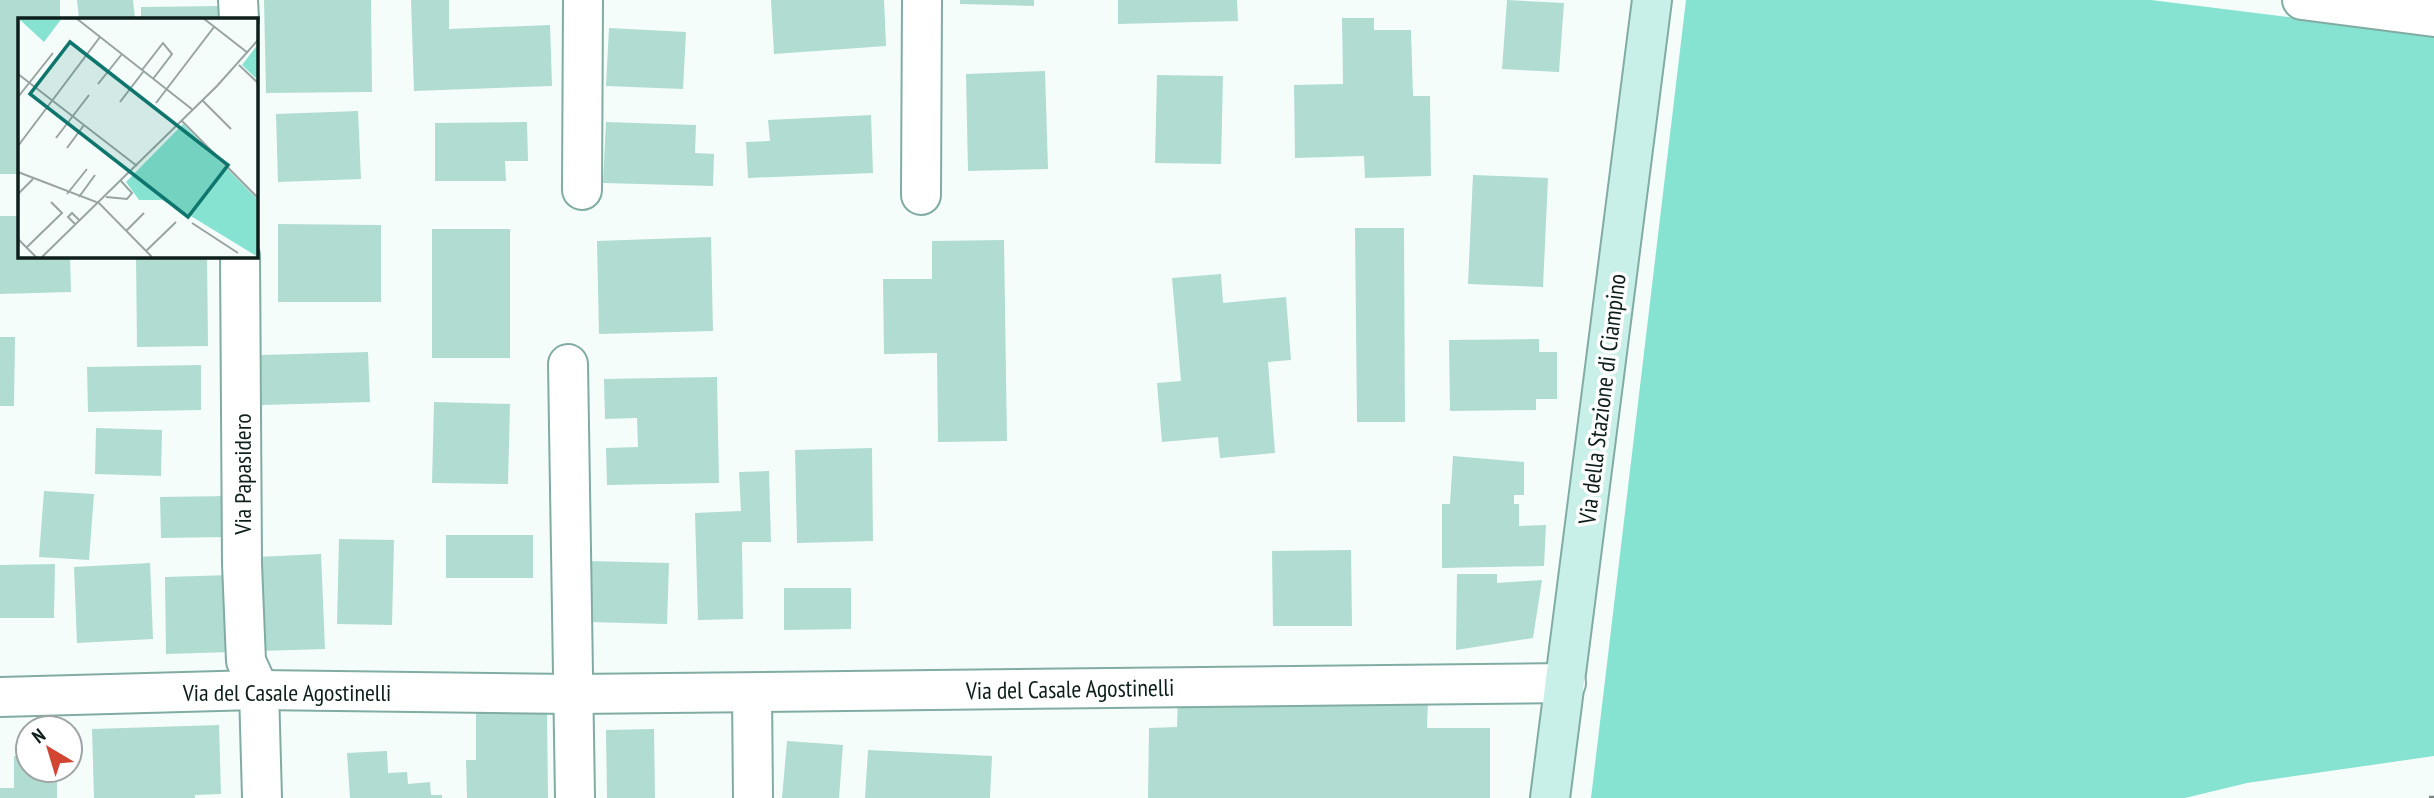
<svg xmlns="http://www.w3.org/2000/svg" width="2434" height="798" font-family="'PT Sans Narrow',sans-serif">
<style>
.green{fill:#86e2d1}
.building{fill:#b0dcd2}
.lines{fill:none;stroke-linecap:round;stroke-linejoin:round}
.street-casing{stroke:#81aca3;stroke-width:42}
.secondary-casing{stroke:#81aca3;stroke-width:42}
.path{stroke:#798684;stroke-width:4.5;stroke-dasharray:7 3.5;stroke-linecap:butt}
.street{stroke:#fff;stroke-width:38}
.secondary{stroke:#c9efe9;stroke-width:38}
.labels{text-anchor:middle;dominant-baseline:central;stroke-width:7;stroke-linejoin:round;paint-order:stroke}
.street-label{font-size:24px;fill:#0d1e1b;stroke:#fff}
.inset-road{fill:none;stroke:#98a4a1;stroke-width:2}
.view{fill:#0f766e;fill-opacity:0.15;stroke:#0f766e;stroke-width:3.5}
.inset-edge{fill:none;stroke:#0d1e1b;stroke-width:3.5}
</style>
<rect width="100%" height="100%" fill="#f5fdfb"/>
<!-- green -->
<path class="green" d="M1686 0H2151L2434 35V756L2247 783 2185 798H1591Z"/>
<!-- building -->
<g class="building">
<path d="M0 0H60V19H19V174H0Z"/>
<path d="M77 0H133L135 19H79Z"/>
<path d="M264 0H371L372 92 266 93Z"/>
<path d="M411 0H449V29L550 25 552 86 414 91Z"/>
<path d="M771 0H884L886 46 774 54Z"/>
<path d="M960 0H1034V6L960 4Z"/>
<path d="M1118 0H1237L1238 21 1118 24Z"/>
<path d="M1507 0 1564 3 1559 72 1502 69Z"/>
<path d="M221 6V19H141V7Z"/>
<path d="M1342 18H1374V30H1411L1413 96H1430L1431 176 1365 178 1364 156 1295 158 1294 85 1343 84Z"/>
<path d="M609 28 686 32 683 89 606 86Z"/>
<path d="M1045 71 1048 169 968 171 966 74Z"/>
<path d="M1157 75 1223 76 1221 164 1155 163Z"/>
<path d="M358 111 361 179 278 182 276 114Z"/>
<path d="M871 115 873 173 748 178 746 142 770 141 768 120Z"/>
<path d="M527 122 528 161H505L506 181H435V123Z"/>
<path d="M606 122 696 125 695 153 714 154 713 186 603 183Z"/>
<path d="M1473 175 1548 178 1543 287 1468 284Z"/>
<path d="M0 216H19V256H70L71 292 0 294Z"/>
<path d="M278 224 381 225V302H278Z"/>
<path d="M1355 228H1404L1405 422H1357Z"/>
<rect x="432" y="229" width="78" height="129"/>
<path d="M711 237 713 331 599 334 597 241Z"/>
<path d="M1004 240 1007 441 938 442 937 353 884 354 883 279H932V241Z"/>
<path d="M136 256H207L208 346 137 347Z"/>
<path d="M1221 274 1223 303 1286 297 1291 360 1268 362 1275 453 1220 458 1218 437 1162 442 1157 383 1181 381 1172 278Z"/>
<path d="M0 337H15L14 406H0Z"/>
<path d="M1539 339V352H1557V399H1536V410L1450 411 1449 340Z"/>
<path d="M368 352 370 402 262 405 261 355Z"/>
<path d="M201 365V410L88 412 87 367Z"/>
<path d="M717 377 719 483 607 485 606 448 638 447 637 418 605 419 604 379Z"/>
<path d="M434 402 510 404 508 484 432 483Z"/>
<path d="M96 428 162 430 161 476 95 474Z"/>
<path d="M872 448 873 541 797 543 795 450Z"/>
<path d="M1453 456 1524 462V495H1514V504H1519V526L1546 525 1544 566 1442 568V504H1450Z"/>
<path d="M769 471 771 542H742L743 619 698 620 695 513 741 511 739 472Z"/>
<path d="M44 491 94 494 89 560 39 557Z"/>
<path d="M229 496V537L161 538 160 497Z"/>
<rect x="446" y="535" width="87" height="43"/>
<path d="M339 539 394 540 392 625 337 624Z"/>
<path d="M1351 550 1352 626H1273L1272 551Z"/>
<path d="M321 554 325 649 261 651 257 557Z"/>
<path d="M588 561 669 563 667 624 586 622Z"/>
<path d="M150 563 153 639 77 643 74 567Z"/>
<path d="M55 564 54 618H0V565Z"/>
<path d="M1457 574H1497V583L1542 580 1533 638 1456 650Z"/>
<path d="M231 575 232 652 166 654 165 577Z"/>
<path d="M784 588H851V629L784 630Z"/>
<path d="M1178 698 1428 699 1427 728H1490V798H1148L1149 728 1177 727Z"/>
<path d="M547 712 548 798H467L466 760H476V713Z"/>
<path d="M219 725 221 794 195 795V798H94L92 729Z"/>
<path d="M654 729 655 798H607L606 730Z"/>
<path d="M787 741 843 745 839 798H782Z"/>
<path d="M868 750 992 756 990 798H865Z"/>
<path d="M387 751 388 773 407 772 408 784 430 782 431 795H442V798H350L347 753Z"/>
<path d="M14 756H28V770H57V798H0V788H14Z"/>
</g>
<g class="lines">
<!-- street casing -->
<g class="street-casing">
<g id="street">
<path d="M238 0 239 19"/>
<path d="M2302 0 2434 17"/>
<path d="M582 190 583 0"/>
<path d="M921 195 922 0"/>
<path d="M240 256 242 564 246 661 259 690 262 798"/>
<path d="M568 364 575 798"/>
<path d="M752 693 753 798"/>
<path d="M0 697 259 690 573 694 1566 683"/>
</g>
</g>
<!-- secondary casing -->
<g class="secondary-casing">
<path id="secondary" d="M1550 798 1652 0"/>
</g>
<!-- path -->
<path class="path" d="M2429 798H2434"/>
<!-- street -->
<use href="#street" class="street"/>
<!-- secondary -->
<use href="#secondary" class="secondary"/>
</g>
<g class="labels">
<!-- street labels -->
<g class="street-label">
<text transform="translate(1602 399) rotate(-83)">Via della Stazione di Ciampino</text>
<text transform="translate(242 474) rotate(-90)">Via Papasidero</text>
<text transform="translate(1070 689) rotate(-1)">Via del Casale Agostinelli</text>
<text x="287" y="692">Via del Casale Agostinelli</text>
</g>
</g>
<!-- overview -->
<g transform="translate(18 18)">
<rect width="240" height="240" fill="#f5fdfb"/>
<path d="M0 0H44L26 24ZM240 26V62L224 47ZM165 106 240 182V239L158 189 144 182H121L108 164Z" fill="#86e2d1"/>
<path class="inset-road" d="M58 0 175 92M185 0 230 35M221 47 240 65M124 52 145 25 154 36 135 61M0 56 119 148M80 66 104 36M0 79 35 35M185 83 213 111M102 84 125 54M138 85 196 9M164 103 240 180M38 120 71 77M0 128 82 19M49 130 66 107M0 154 81 185 134 239M0 176 15 161M49 176 69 151M61 179 77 157M88 179 109 181 114 175 103 163M174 205 220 235M58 207 50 199 54 195 62 203M108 213 126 195M0 221 18 239M8 230 44 195 33 184M128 233 158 204M24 239 199 68 240 22"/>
<path class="view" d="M52 24 210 147 170 199 12 76Z"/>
<rect width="240" height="240" class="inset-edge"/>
</g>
<!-- north arrow -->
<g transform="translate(49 749) rotate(322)"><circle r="33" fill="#ffffff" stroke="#9ea5a4" stroke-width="2"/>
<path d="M0-5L12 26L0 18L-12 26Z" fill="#d24533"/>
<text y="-10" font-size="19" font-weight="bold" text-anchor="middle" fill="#0d1e1b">N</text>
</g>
</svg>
